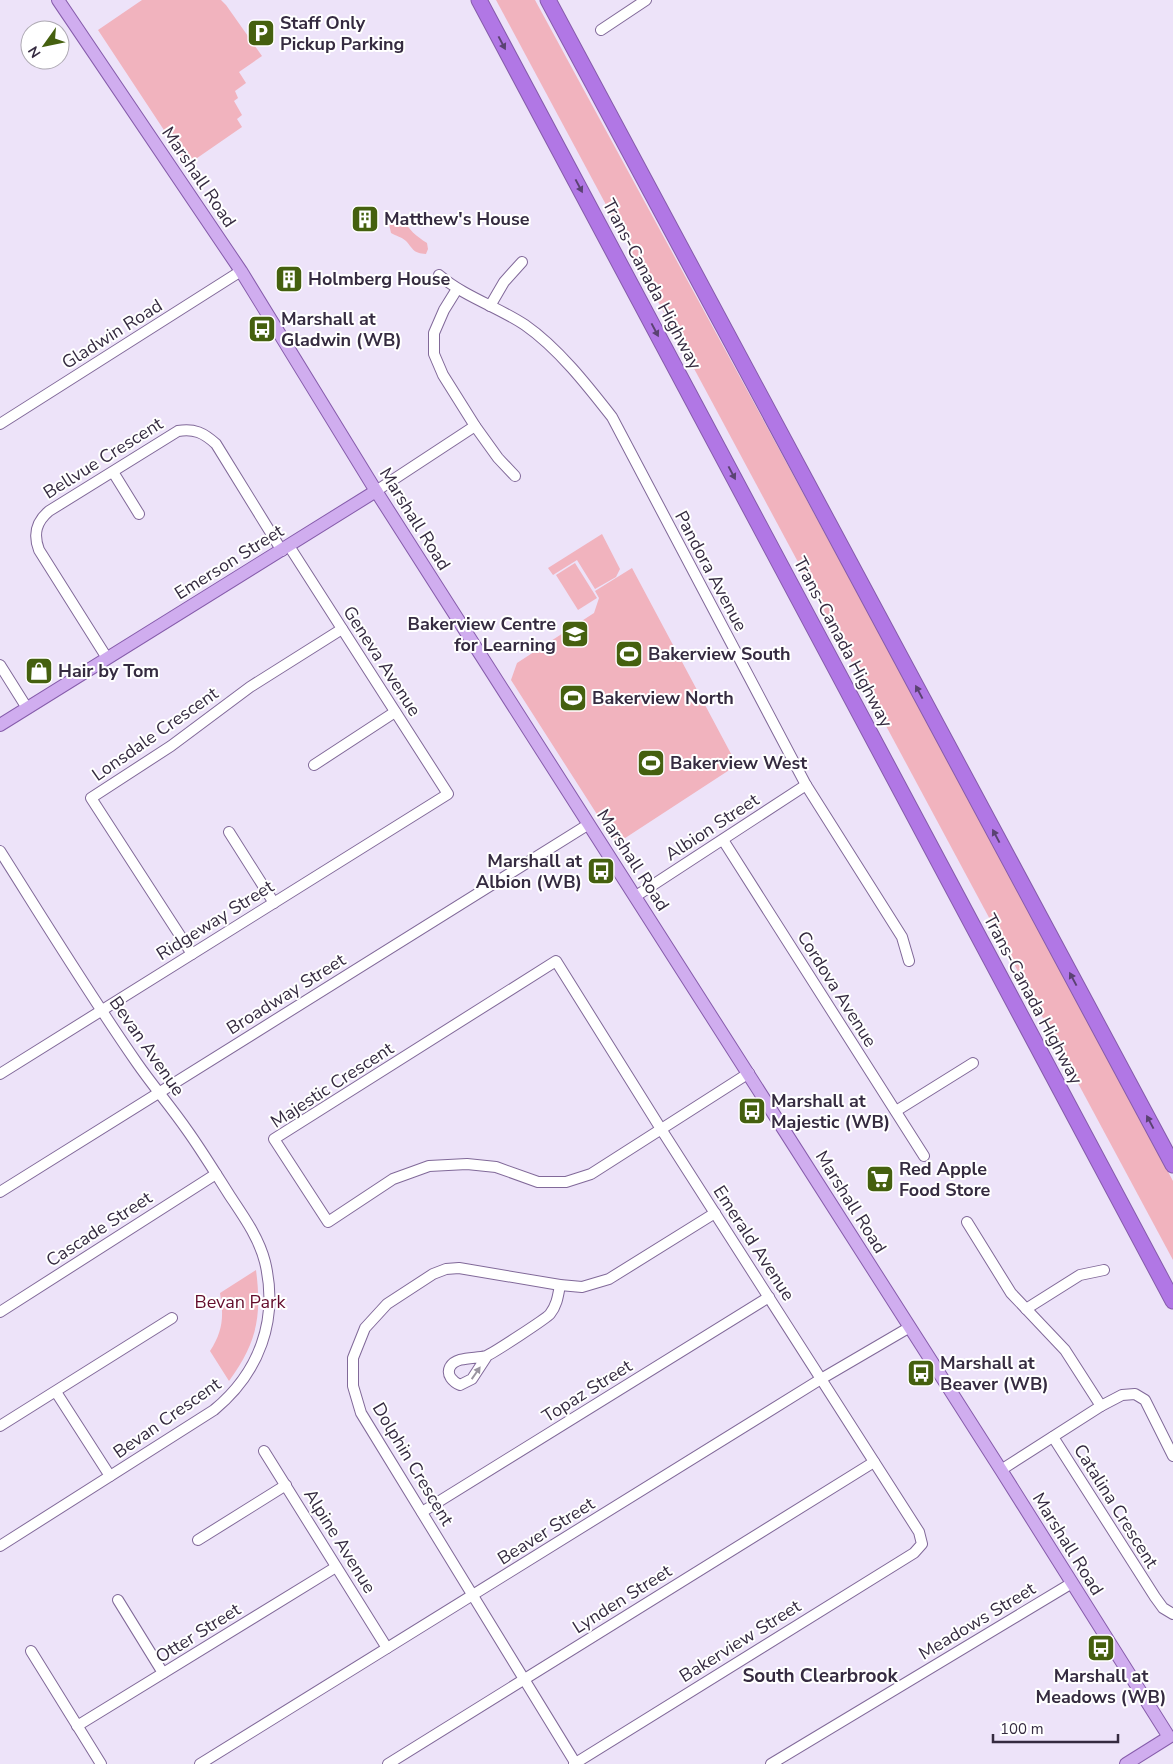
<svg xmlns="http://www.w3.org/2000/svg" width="1173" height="1764" font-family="'Nunito Sans',sans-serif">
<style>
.green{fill:#f1b3be}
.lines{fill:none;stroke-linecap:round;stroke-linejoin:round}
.minor-casing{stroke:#816999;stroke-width:12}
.major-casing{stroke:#865cab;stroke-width:14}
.highway-casing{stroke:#865cab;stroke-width:17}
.minor{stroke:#fff;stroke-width:10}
.major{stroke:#d0adef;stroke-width:12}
.highway{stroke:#b177e5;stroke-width:15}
.oneway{fill:#5a4272}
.oneway2{fill:#9a95a0}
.labels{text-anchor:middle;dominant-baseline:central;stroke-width:4;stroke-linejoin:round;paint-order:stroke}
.poi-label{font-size:18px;font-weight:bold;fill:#352b40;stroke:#fff;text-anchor:start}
.street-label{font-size:18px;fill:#352b40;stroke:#fff}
.park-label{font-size:18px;fill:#620b2a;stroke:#fff}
.neighbourhood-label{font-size:19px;font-weight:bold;fill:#352b40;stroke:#fff}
</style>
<rect width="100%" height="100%" fill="#ede3f9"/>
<!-- green -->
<g class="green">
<path d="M142 0H221L226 5 262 56 239 72 246 83 235 91 238 98 234 101 242 115 237 119 242 127 187 165 98 30Z"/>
<path d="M496 0H535L991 839 1173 1181V1260Z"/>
<path d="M395 216 402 218C409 230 416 236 427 243L428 249 426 254C413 253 414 250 406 241 402 237 396 236 391 233L389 224Z"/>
<path d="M602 534 620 569 616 577 595 589 577 560 553 575 548 568Z"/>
<path d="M575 563 597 598 578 610 556 575Z"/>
<path d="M632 568 737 765 616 844 511 680 517 663 594 613 599 598 595 591Z"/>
<path d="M256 1270C262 1316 257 1343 229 1381L210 1351C223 1331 224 1316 220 1293Z"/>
</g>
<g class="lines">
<!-- minor casing -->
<g class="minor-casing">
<g id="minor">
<path d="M601 30 646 0"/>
<path d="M439 275C465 297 498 307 525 325 558 348 587 385 612 417L806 785 902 937 909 961"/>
<path d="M457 289 444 310 434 333V354L443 375 475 426 498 458 515 476"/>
<path d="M490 306 504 282 522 262"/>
<path d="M0 424 241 271"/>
<path d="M113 472 139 514"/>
<path d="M376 491 475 426"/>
<path d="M107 658 39 550C33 534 36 522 49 511L178 431C194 428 204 433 216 444L282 551"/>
<path d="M0 665 27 708"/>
<path d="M314 765 395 712"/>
<path d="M229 832 274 903"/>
<path d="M723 840 924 1156"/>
<path d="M0 851C45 922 89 994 137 1063 153 1086 171 1107 187 1130 202 1151 216 1174 230 1196 244 1217 259 1238 265 1262 279 1320 259 1373 214 1410L0 1546"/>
<path d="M636 896 806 785"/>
<path d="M192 954 91 798 171 746 250 687 342 629"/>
<path d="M0 1074 448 794 289 546"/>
<path d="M896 1111 973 1063"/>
<path d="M0 1192 589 824"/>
<path d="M967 1222 1011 1293 1065 1350 1101 1406"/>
<path d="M1026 1309 1080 1275 1104 1270"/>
<path d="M0 1312 216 1174"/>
<path d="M487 1356 472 1379 460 1385C453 1382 446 1375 450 1367 456 1356 476 1359 486 1356 492 1354 547 1318 550 1314 557 1305 558 1296 560 1285"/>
<path d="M56 1392 110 1476"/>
<path d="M0 1426 172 1318"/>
<path d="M1053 1437 1155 1597 1163 1608 1173 1614"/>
<path d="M264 1451 387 1648"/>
<path d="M1001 1470 1101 1406 1122 1395 1135 1394 1145 1400 1173 1456"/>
<path d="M422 1512 769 1297"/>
<path d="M198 1540 286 1485"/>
<path d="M118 1600 163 1673"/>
<path d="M31 1651 101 1764"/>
<path d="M77 1726 336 1567"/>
<path d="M200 1764 821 1379 910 1327"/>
<path d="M388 1764 874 1462"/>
<path d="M574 1764 914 1553 922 1544 919 1532 661 1129 556 961 274 1139 328 1222 393 1179 429 1166 467 1164 496 1167 538 1182H566L591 1174 749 1073"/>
<path d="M576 1764 361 1413 353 1386V1358L365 1328 387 1304 433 1274 446 1269 459 1268 560 1285 582 1287 609 1279 715 1213"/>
<path d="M771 1764 1072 1583"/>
</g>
</g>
<!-- major casing -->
<g class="major-casing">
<g id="major">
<path d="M58 0 241 271 376 491 1001 1470 1169 1737 1126 1764"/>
<path d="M0 725 376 491"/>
</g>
</g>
<!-- highway casing -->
<g class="highway-casing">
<g id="highway">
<path d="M479 0 1173 1301"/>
<path d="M548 0 1173 1165"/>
</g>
</g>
<!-- minor -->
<use href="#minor" class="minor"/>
<!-- major -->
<use href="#major" class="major"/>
<!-- highway -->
<use href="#highway" class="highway"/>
</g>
<!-- one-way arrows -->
<defs><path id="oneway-solid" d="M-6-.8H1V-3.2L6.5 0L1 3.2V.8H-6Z" transform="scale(1.25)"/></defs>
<g class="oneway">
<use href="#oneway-solid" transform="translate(502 43) rotate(62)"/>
<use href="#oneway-solid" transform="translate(579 186) rotate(62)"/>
<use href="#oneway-solid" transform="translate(655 330) rotate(62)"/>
<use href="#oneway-solid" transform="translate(732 473) rotate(62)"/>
<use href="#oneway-solid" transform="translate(919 692) rotate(-118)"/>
<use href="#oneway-solid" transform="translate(996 836) rotate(-118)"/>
<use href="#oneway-solid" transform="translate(1073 979) rotate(-118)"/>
<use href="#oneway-solid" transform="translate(1150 1122) rotate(-118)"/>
</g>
<use class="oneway2" href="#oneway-solid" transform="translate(476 1373) rotate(-55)"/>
<!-- icons -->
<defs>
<g id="parking-square" transform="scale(1.4375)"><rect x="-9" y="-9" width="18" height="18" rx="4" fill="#45600f" stroke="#fff"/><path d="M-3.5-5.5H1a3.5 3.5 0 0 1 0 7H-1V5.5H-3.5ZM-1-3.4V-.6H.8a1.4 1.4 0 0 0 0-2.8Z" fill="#fff"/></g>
<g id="building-square" transform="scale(1.4375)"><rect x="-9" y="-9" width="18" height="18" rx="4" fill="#45600f" stroke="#fff"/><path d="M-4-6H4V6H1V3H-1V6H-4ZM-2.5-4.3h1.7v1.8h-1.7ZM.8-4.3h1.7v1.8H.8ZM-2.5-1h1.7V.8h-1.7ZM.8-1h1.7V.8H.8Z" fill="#fff"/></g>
<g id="bus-square" transform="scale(1.4375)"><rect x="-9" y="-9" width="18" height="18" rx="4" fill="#45600f" stroke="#fff"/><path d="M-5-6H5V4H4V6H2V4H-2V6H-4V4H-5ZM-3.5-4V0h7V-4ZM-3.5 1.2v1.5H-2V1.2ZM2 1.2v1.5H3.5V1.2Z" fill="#fff"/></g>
<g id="school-square" transform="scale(1.4375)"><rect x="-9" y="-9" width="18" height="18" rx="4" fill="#45600f" stroke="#fff"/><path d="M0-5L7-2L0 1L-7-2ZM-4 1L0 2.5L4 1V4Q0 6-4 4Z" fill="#fff"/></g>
<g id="stadium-square" transform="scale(1.4375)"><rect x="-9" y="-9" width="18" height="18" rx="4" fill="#45600f" stroke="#fff"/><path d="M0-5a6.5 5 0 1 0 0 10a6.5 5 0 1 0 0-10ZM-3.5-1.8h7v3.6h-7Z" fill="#fff"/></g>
<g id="shop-square" transform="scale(1.4375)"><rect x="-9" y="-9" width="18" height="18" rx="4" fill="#45600f" stroke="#fff"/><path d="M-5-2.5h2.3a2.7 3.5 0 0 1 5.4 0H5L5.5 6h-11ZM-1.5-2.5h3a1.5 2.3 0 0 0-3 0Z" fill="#fff"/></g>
<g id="supermarket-square" transform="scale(1.4375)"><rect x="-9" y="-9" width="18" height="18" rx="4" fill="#45600f" stroke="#fff"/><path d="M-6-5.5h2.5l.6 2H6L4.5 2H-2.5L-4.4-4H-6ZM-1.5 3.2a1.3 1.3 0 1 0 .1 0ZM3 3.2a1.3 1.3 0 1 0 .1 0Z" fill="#fff"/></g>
</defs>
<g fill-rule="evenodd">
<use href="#parking-square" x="261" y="33"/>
<use href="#building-square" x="365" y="219"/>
<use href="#building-square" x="289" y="279"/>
<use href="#bus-square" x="262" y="329"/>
<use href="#school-square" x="575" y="634"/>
<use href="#stadium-square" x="629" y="654"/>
<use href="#shop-square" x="39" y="671"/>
<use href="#stadium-square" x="573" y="698"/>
<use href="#stadium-square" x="651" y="763"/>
<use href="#bus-square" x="601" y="871"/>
<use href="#bus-square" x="752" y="1111"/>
<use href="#supermarket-square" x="880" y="1179"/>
<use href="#bus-square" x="921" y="1373"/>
<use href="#bus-square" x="1101" y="1648"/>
</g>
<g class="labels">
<!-- poi labels -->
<g class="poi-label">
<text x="280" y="23">Staff Only<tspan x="280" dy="21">Pickup Parking</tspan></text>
<text x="384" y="219">Matthew's House</text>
<text x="308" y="279">Holmberg House</text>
<text x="281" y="319">Marshall at<tspan x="281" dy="21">Gladwin (WB)</tspan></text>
<text x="556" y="624" text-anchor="end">Bakerview Centre<tspan x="556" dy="21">for Learning</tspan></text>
<text x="648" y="654">Bakerview South</text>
<text x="58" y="671">Hair by Tom</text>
<text x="592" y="698">Bakerview North</text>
<text x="670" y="763">Bakerview West</text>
<text x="582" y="861" text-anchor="end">Marshall at<tspan x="582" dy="21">Albion (WB)</tspan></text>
<text x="771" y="1101">Marshall at<tspan x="771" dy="21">Majestic (WB)</tspan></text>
<text x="899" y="1169">Red Apple<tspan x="899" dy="21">Food Store</tspan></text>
<text x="940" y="1363">Marshall at<tspan x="940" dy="21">Beaver (WB)</tspan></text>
<text x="1101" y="1676" text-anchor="middle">Marshall at<tspan x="1101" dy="21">Meadows (WB)</tspan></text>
</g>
<!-- street labels -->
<g class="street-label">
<text transform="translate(199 177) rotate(56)">Marshall Road</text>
<text transform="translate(652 284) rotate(62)">Trans-Canada Highway</text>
<text transform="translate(112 334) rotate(-32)">Gladwin Road</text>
<text transform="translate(103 458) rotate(-32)">Bellvue Crescent</text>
<text transform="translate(415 519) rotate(58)">Marshall Road</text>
<text transform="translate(229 562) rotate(-32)">Emerson Street</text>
<text transform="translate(711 571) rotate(62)">Pandora Avenue</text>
<text transform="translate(843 642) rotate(62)">Trans-Canada Highway</text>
<text transform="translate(382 661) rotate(57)">Geneva Avenue</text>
<text transform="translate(155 734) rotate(-35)">Lonsdale Crescent</text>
<text transform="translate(712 827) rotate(-33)">Albion Street</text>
<text transform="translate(633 860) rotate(57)">Marshall Road</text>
<text transform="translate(215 920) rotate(-32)">Ridgeway Street</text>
<text transform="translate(837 989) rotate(58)">Cordova Avenue</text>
<text transform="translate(286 994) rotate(-32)">Broadway Street</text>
<text transform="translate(1033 999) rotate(62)">Trans-Canada Highway</text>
<text transform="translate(147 1046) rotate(55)">Bevan Avenue</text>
<text transform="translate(332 1085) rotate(-33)">Majestic Crescent</text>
<text transform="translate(851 1202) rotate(58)">Marshall Road</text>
<text transform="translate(99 1229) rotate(-33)">Cascade Street</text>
<text transform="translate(754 1243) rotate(57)">Emerald Avenue</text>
<text transform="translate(587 1391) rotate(-32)">Topaz Street</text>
<text transform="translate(167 1418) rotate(-35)">Bevan Crescent</text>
<text transform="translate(413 1464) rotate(59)">Dolphin Crescent</text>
<text transform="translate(1116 1506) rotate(58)">Catalina Crescent</text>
<text transform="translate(546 1531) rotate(-32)">Beaver Street</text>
<text transform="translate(340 1541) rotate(58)">Alpine Avenue</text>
<text transform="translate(1068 1544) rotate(58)">Marshall Road</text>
<text transform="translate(622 1599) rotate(-32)">Lynden Street</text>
<text transform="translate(977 1621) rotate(-31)">Meadows Street</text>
<text transform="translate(198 1633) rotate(-32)">Otter Street</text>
<text transform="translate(740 1641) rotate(-32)">Bakerview Street</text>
</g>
<!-- park labels -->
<g class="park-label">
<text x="240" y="1302">Bevan Park</text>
</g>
<!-- neighbourhood labels -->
<g class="neighbourhood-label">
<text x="820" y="1676">South Clearbrook</text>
</g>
</g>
<!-- north arrow -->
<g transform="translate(45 45) rotate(237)"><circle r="24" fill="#ffffff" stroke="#aeaab3"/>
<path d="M0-4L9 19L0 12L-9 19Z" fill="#45600f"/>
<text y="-8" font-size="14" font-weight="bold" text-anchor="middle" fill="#352b40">N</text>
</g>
<!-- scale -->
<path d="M993 1734v8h125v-8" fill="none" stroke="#352b40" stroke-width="2.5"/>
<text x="1000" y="1734" font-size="15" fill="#352b40" stroke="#ffffff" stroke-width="4" paint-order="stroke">100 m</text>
</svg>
